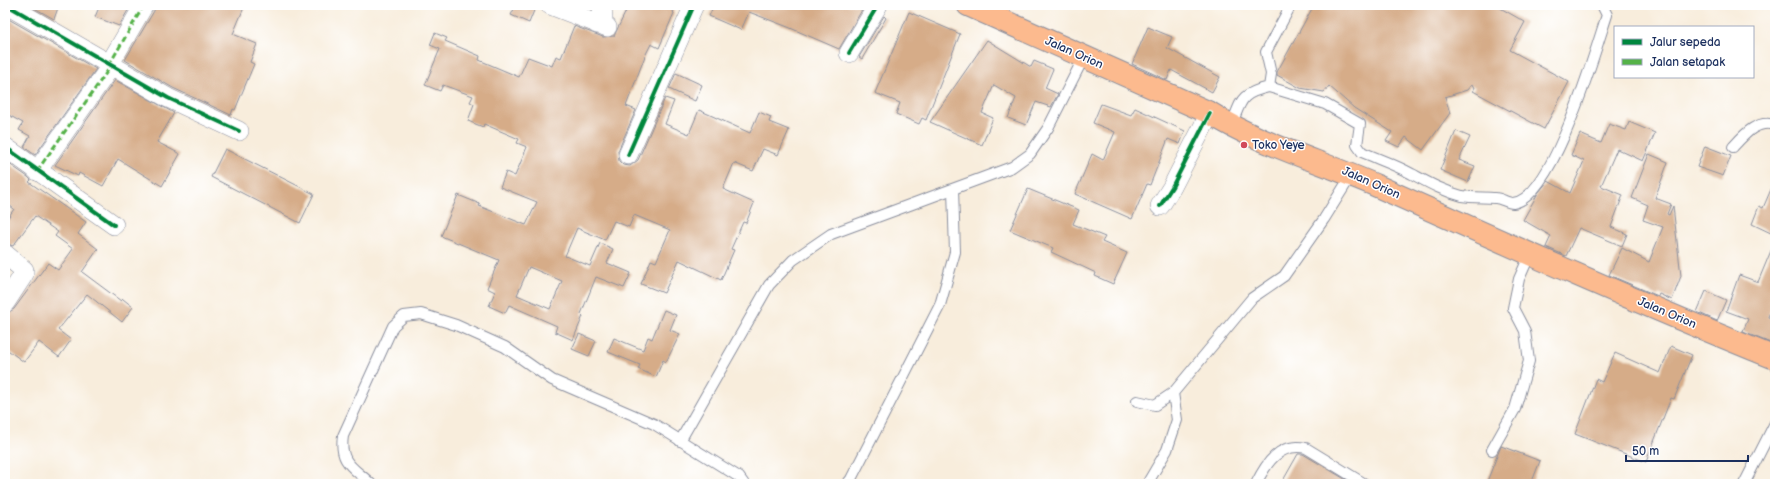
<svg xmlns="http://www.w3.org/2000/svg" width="1780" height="489" font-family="'Balsamiq Sans',sans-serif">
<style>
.building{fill:#d6ac88;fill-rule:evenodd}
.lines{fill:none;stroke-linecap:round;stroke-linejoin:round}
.lane-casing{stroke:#8a8e9d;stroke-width:12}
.street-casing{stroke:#8a8e9d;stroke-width:20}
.highway-casing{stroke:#8a8e9d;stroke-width:24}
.lane{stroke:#fff;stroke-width:10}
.street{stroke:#fff;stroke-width:19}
.highway{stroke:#fcba8e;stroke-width:22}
.quiet{stroke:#55b248;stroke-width:3;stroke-dasharray:6 3;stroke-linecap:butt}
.cycleway-casing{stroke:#fff;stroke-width:6}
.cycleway{stroke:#00873e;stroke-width:4}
.poi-dot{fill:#d1495b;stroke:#fff;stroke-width:1.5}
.labels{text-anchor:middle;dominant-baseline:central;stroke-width:3;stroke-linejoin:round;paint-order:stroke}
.street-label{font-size:12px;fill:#1b2f5e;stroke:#fff}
.poi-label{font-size:12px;fill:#1b2f5e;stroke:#fff;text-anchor:start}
</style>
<rect width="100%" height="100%" fill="#fff"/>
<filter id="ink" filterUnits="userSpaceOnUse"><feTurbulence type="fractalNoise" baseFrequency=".025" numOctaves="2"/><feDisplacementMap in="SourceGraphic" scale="8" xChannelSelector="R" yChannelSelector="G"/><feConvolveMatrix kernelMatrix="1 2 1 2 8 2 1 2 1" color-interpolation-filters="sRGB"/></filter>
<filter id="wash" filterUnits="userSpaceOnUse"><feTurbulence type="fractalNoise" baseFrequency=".012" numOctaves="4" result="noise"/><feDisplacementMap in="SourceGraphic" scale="16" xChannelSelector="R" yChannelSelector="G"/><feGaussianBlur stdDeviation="0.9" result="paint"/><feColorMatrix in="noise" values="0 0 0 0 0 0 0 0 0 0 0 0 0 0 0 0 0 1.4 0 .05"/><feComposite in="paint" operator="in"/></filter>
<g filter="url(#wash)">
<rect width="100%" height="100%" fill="#f8eddc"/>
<g id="blocks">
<!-- building -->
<g class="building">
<path d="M29 5H59L54 19Z"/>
<path d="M100 5H117L127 9 128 5H131L119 26 95 17Z"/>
<path d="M155 5H245L233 34 257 44 250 62 254 64 235 110 233 109 231 115 173 88 125 60 154 11Z"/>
<path d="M516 5H528L535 8 529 23 511 15Z"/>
<path d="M629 5H676L673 12 674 13 659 48 651 44 645 56 626 106 636 110 618 151 619 161 623 165 630 166 638 160 665 98 674 101 665 124 689 134 699 110 750 133 759 112 771 117 769 122 789 130 778 155 763 149 753 171 734 163 723 189 754 203 746 223 743 222 731 249 734 250 721 280 679 260 664 293 641 284 651 260 656 262 670 230 634 215 629 227 614 221 605 240 577 228 565 256 590 266 600 243 613 249 607 263 631 273 624 288 596 277 581 314 583 316 573 340 555 332 557 326 509 305 505 313 489 306 495 292 487 288 499 260 441 236 458 195 480 204 479 206 526 225 537 202 500 187 506 172 515 176 527 147 517 143 519 139 484 124 483 127 468 121 474 104 470 102 473 96 443 85 440 91 425 85 440 49 430 45 435 33 447 38 445 41 480 56 479 60 519 77 528 57 552 66 556 56 561 58 574 26 603 37 614 36ZM529 267 562 281 550 309 517 295Z"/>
<path d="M714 5H865L839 49 788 27 749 12 741 30 709 16Z"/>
<path d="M1314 5H1495L1525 22 1510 50 1569 82 1544 129 1473 91 1475 87 1471 85 1467 90 1445 97 1450 113 1423 150 1406 137 1399 147 1386 141 1392 132 1354 108 1329 86 1324 92 1300 88 1277 75V72Z"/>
<path d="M909 12 960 34 926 120 922 118 919 124 896 114 900 103 875 93Z"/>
<path d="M884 16 886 18 862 59 859 57Z"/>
<path d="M5 17 96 69 35 155 24 147 30 136 19 130 23 123 5 113Z"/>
<path d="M1148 27 1172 37 1167 48 1220 77 1212 92 1171 70 1167 80 1132 64Z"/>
<path d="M987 40 1031 67 1034 61 1053 69 1045 88 1058 94 1051 107 1036 102 1026 125 1008 118 1016 98 994 85 982 113 993 118 982 145 930 122Z"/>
<path d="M676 73 702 85 695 101 669 89Z"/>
<path d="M115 80 174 113 157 142 180 154 162 186 118 159 103 186 79 173 78 176 55 165Z"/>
<path d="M1101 104 1131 115 1135 108 1185 131 1180 144 1168 139 1150 185 1147 184 1132 219 1075 194 1092 154 1103 160 1115 132 1093 123Z"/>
<path d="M1629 122 1655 133 1643 161 1617 149 1601 186 1623 195 1611 227 1627 234 1622 246 1579 228 1566 256 1546 247 1551 236 1523 220 1538 193 1548 181 1570 193 1584 161 1571 155 1580 134 1601 143 1609 124 1626 130Z"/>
<path d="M1456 131 1470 137 1459 160 1475 166 1468 182 1440 170Z"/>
<path d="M1705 146 1731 156 1723 176 1697 167Z"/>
<path d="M225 149 314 194 300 223 211 177Z"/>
<path d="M1649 154 1668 162 1655 198 1671 204 1667 214 1669 215 1673 206 1681 276 1672 300 1659 294 1658 296 1609 275 1622 248 1649 262 1663 227 1643 220 1648 205 1632 198Z"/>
<path d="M5 161 28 177 31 180 29 182 86 222 78 234 98 249 82 272 121 301 123 299 133 307 122 322 87 294 58 330 71 340 59 357 39 342 24 362 5 348V314L14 309 48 263 58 270 73 249 55 236 58 232 35 216 13 246 5 243V222L14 209 5 202Z"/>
<path d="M1775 180V235L1752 224 1759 206 1763 208Z"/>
<path d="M1028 189 1079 210 1073 224 1105 237 1102 242 1127 253 1113 284 1095 276 1096 273 1051 252 1053 248 1010 230Z"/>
<path d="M1775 241V297L1768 317 1775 320 1773 344 1743 332 1748 319 1726 311 1739 275 1758 282Z"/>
<path d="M1706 291 1726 300 1717 321 1697 312Z"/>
<path d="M664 310 676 315 670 330 680 334 666 362 663 360 656 377 638 369 640 365 608 352 614 338 643 350 648 337 652 339Z"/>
<path d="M579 334 596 341 589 356 572 349Z"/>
<path d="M1671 346 1692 355 1674 399 1671 398 1646 462 1575 434 1596 379 1602 382 1615 353 1660 373Z"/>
<path d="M1501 446 1540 461 1531 484H1486Z"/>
<path d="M1298 454H1303L1353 484H1281Z"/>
</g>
</g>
</g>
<g filter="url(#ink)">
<use href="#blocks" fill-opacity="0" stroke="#8a8e9d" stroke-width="1"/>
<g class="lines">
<!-- lane casing -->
<g class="lane-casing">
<g id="lane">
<path d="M1269 87 1325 104 1360 124 1357 145 1362 152C1378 159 1396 165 1412 174 1429 183 1443 191 1462 196 1473 198 1485 197 1495 198 1501 198 1507 203 1513 203 1553 199 1595 51 1607 15L1602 5"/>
<path d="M1231 126C1242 100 1239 94 1269 87L1271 74 1266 52 1291 5"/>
<path d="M1733 147C1744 135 1757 119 1775 125"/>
<path d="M1137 401 1155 405 1173 393"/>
<path d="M680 441 769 285 793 260 831 234 1012 167 1030 154 1048 128 1084 57"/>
<path d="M1492 450 1515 409 1529 361 1525 331 1513 308 1519 279 1530 254"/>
<path d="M371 484C353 467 339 463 343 436L393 326 404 316 421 314 456 325 505 347 552 380 654 424 739 477 744 484"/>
<path d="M847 484 851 479 940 305 955 252 953 189"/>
<path d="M1147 484 1167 450 1177 420 1173 393 1252 298 1284 276 1324 219 1352 174"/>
<path d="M1256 484C1266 463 1280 442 1306 448L1365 484"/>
<path d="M1744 484 1775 423"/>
</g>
</g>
<!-- street casing -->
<g class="street-casing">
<g id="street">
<path d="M7 5 168 98 239 131"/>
<path d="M550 5 607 27"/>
<path d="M597 24 603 20 602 5"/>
<path d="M849 53 878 5"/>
<path d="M109 65 144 5"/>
<path d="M5 147 114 225"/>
<path d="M628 155 694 5"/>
<path d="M37 171 111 66"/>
<path d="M1160 206 1172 187 1210 113"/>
<path d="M5 254 24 270V274L5 303"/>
</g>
</g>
<!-- highway casing -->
<g class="highway-casing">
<path id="highway" d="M968 5 1210 113C1259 144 1323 162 1377 186 1509 245 1641 304 1775 358"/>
</g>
<!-- lane -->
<use href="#lane" class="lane"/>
<!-- street -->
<use href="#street" class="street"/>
<!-- highway -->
<use href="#highway" class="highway"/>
<!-- quiet -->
<g class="quiet">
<path d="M109 65 144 5"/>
<path d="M37 171 111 66"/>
</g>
<!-- cycleway casing -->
<g class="cycleway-casing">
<g id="cycleway">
<path d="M7 5 168 98 239 131"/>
<path d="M849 53 878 5"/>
<path d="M5 147 114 225"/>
<path d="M628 155 694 5"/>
<path d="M1160 206 1172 187 1210 113"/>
</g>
</g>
<!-- cycleway -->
<use href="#cycleway" class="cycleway"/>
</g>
</g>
<!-- markers -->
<circle class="poi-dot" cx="1244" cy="145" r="4"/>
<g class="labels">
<!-- street labels -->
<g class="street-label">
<text transform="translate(1074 53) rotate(24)">Jalan Orion</text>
<text transform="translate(1371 183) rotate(24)">Jalan Orion</text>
<text transform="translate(1667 313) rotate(23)">Jalan Orion</text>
</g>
<!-- poi labels -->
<g class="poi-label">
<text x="1252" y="145">Toko Yeye</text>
</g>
</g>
<!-- margin -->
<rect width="1780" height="489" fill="none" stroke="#fff" stroke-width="20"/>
<!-- legend -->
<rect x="1614" y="26" width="140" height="52" fill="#ffffff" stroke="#a4acbf"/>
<rect x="1622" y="39" width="20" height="6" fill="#00873e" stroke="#a4acbf"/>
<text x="1650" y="46" font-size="12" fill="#1b2f5e">Jalur sepeda</text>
<rect x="1622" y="59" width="20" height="6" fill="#55b248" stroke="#a4acbf"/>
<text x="1650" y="66" font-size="12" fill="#1b2f5e">Jalan setapak</text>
<!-- scale -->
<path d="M1626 455v6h122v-6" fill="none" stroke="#1b2f5e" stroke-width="2"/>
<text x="1632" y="455" font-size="12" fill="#1b2f5e" stroke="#ffffff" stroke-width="3" paint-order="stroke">50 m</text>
</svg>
